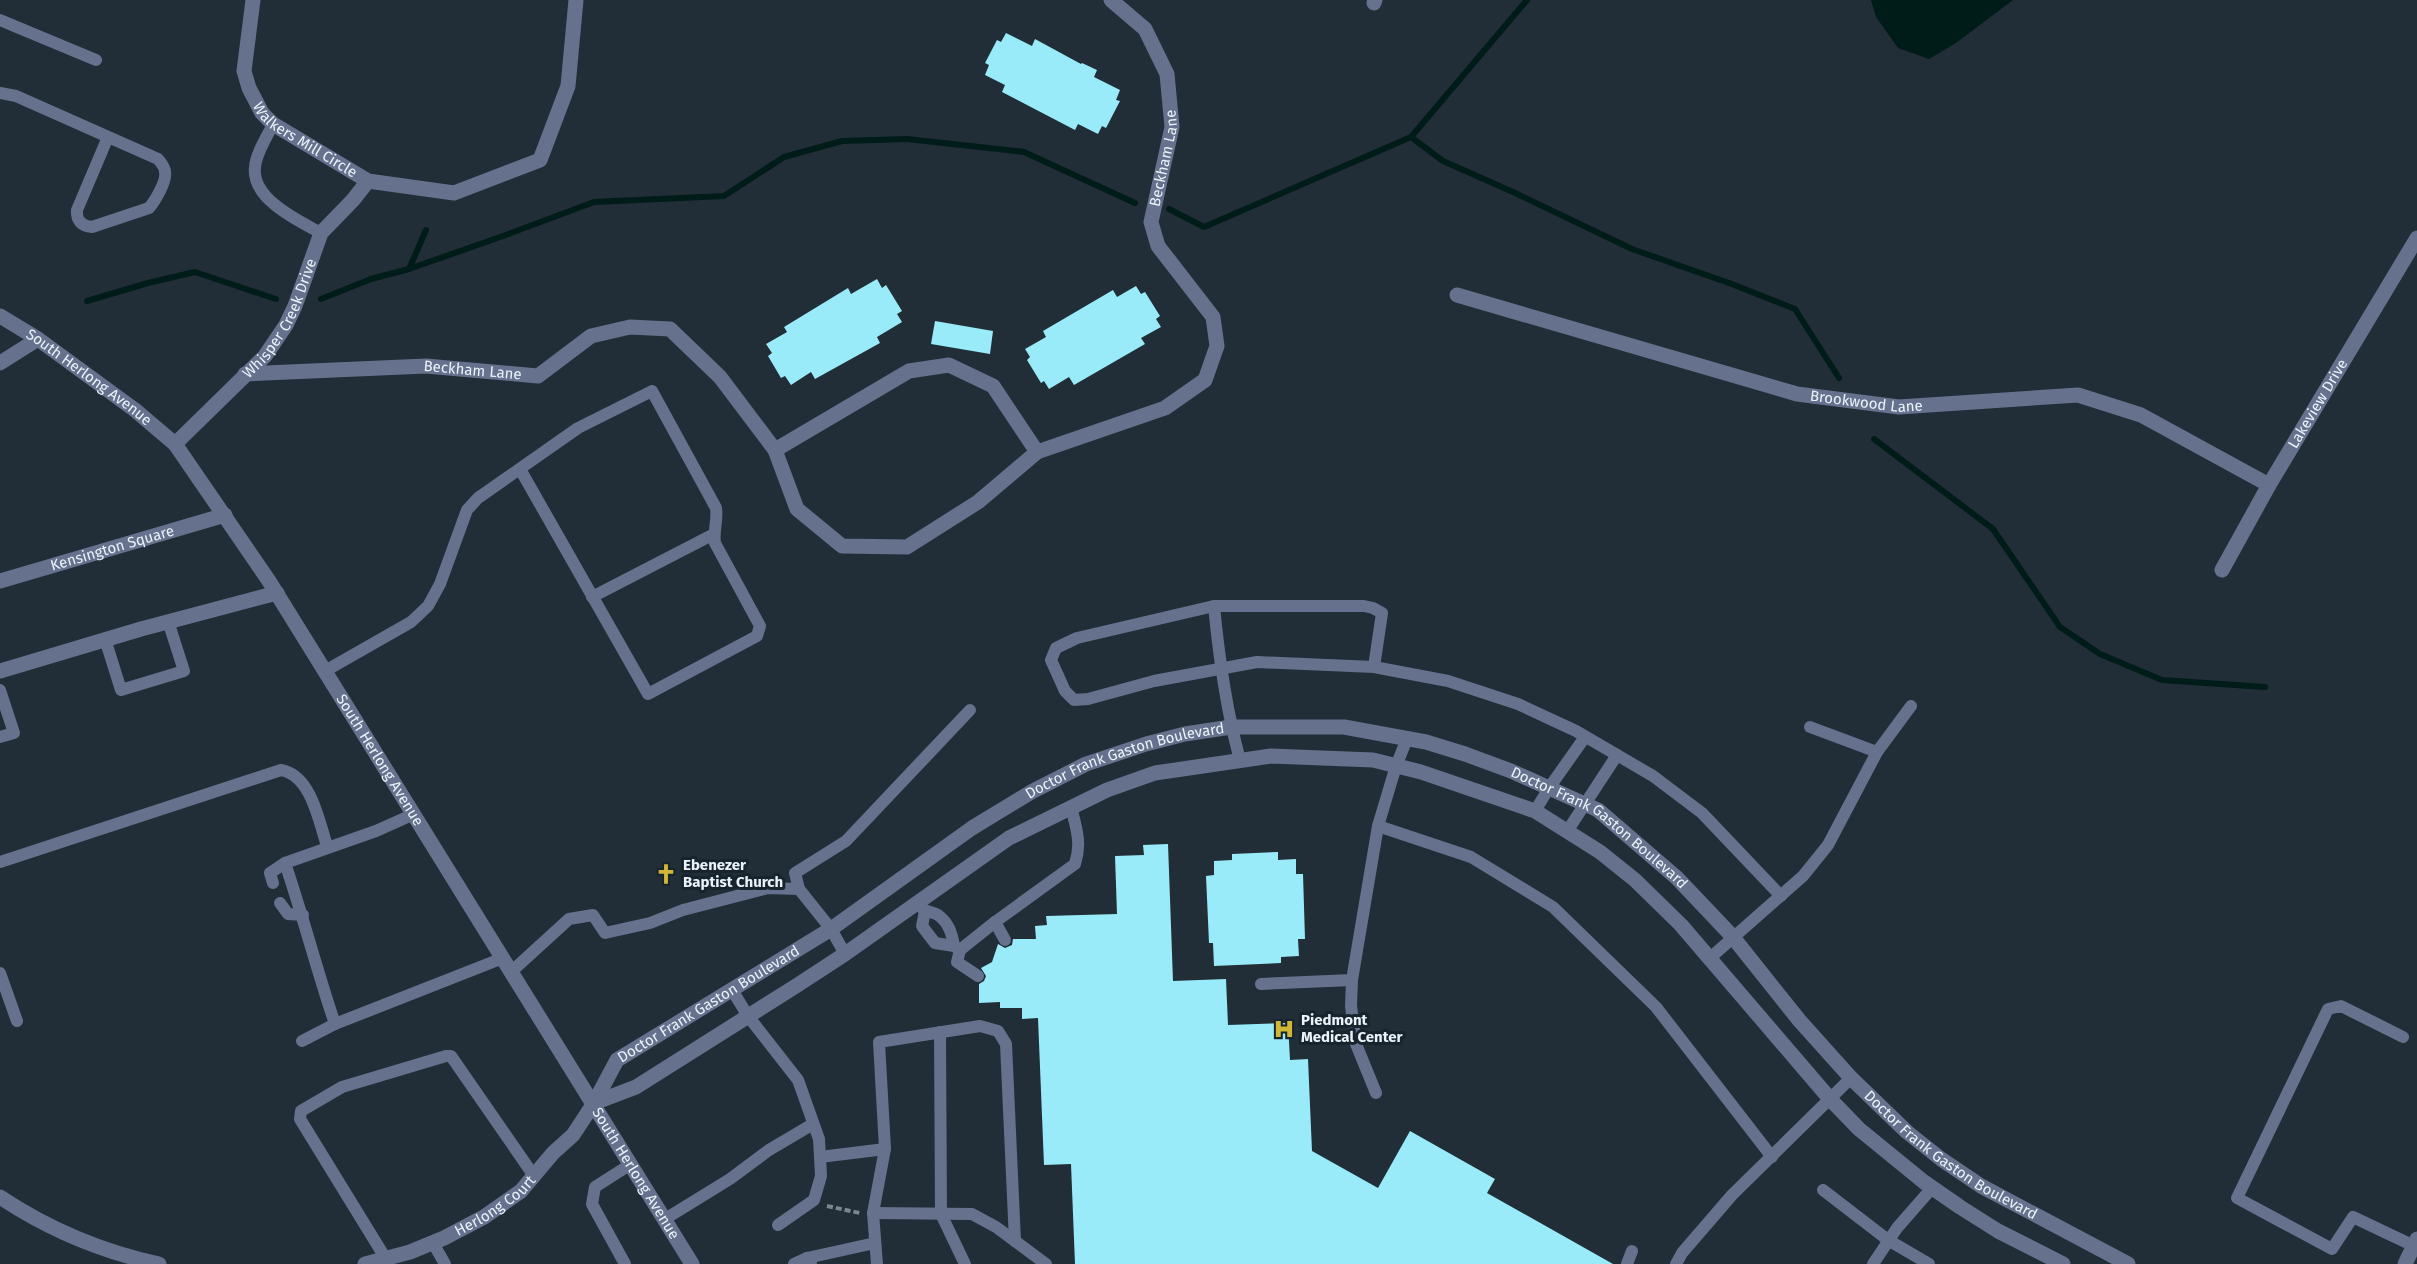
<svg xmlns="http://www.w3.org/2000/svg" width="2417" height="1264" font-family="'Fira Sans',sans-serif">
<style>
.water{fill:#001c18}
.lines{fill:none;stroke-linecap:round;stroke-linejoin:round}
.stream{stroke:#001c18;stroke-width:6}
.building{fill:#99ebf9}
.path{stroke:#7b868e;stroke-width:4;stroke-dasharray:6 3;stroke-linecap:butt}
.service{stroke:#65718d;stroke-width:12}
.minor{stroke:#65718d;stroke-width:15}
.tertiary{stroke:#65718d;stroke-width:15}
.labels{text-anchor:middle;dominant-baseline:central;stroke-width:6;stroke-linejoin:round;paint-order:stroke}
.street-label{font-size:15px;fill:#eaf3f9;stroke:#17242d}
.poi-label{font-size:15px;font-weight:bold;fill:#eaf3f9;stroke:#17242d;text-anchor:start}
</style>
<rect width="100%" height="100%" fill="#212e37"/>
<!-- water -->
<path class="water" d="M1871 0H2013L1956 43 1929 59 1898 48 1876 17Z"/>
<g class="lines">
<!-- stream -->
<g class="stream">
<path d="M1411 137 1527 0"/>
<path d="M1169 209 1204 227 1411 137 1443 161 1513 192 1632 249 1729 283 1795 309 1839 378"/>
<path d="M409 269 426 230"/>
<path d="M321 299 371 279 409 269 503 236 594 202 724 196 784 157 842 141 907 139 1024 152 1135 203"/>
<path d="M87 301 148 283 195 272 276 299"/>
<path d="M1874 439 1993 529 2060 627 2100 654 2162 680 2265 687"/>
</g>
</g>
<!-- building -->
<g class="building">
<path d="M1006 33 1032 46 1035 39 1081 64 1082 63 1097 70 1094 77 1120 90 1116 100 1120 101 1106 128 1102 126 1098 134 1078 124 1075 130 1002 92 1005 85 985 75 989 65 985 63 997 40 1001 42Z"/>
<path d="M877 279 882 288 886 285 902 311 897 314 902 322 877 337 880 343 815 379 811 372 791 385 785 376 781 378 768 356 772 353 766 344 787 332 784 327 848 288 851 294Z"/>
<path d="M1136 286 1141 294 1145 292 1160 316 1156 319 1161 327 1141 338 1145 344 1074 385 1069 377 1049 389 1044 381 1041 383 1027 360 1030 357 1025 349 1046 337 1043 331 1113 290 1117 297Z"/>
<path d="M935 321 993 331 990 354 931 344Z"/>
<path d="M1168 844 1173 981 1226 979 1228 1025 1288 1023 1290 1060 1308 1059 1312 1151 1378 1188 1410 1131 1495 1179 1487 1193 1613 1264H1075L1071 1164 1044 1165 1038 1018 1022 1019V1008H1000V1002L979 1003V984L984 981 986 976 981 968 992 962 998 944 1005 948 1012 945 1013 939H1036L1035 926 1047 925 1046 916 1117 914 1115 856 1144 855 1143 845Z"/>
<path d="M1278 852V860L1296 859V874H1303L1305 939H1298L1299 956 1281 957V963L1214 966 1213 943H1209L1206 876 1214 875V861L1232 860V854Z"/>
</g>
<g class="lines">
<!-- path -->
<path class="path" d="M827 1206 860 1213"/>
<!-- service -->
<g class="service">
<path d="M0 20 96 60"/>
<path d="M0 93 16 96 158 159C161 163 165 167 165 172 167 181 155 201 149 208L92 227C82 226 76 221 77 210L108 137"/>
<path d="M273 124C267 137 256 153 255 167 251 199 299 221 321 233"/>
<path d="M592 597 714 534"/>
<path d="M1214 606C1219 658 1226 709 1240 760"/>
<path d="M105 639 121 690 184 671 168 621"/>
<path d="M1374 667 1382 613 1373 608 1364 606H1214L1077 638 1056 648 1051 660 1065 691 1074 700 1088 699 1154 681 1257 662 1374 667 1448 681 1518 704 1576 731 1653 776 1702 813 1781 896"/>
<path d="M325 671 411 622 428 606 440 584 467 510 478 498 578 428 652 391 716 508C718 520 713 531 715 543L760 626 757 636 648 694 520 469"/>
<path d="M0 690 14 733 0 737"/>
<path d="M1810 727 1877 752"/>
<path d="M1535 811 1549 788 1585 737"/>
<path d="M1378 826 1471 857 1553 907 1656 1007 1772 1157"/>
<path d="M1568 830 1617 755"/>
<path d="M0 862 281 770C311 775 319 821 327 846"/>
<path d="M273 883 270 873 285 863"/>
<path d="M280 903 288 914 303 915"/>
<path d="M921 907C926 913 932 911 938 915 949 923 952 934 954 946"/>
<path d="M925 911 922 926 935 943 954 946 960 950"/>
<path d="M995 922 1075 864C1082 843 1076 827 1071 807"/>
<path d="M845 954 831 929 799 889 795 873 846 841 970 710"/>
<path d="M1710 958 1803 876 1828 845 1877 752 1911 706"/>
<path d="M512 971 569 919 593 915 605 933 650 923 683 910 768 888 799 889"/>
<path d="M0 973 17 1021"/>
<path d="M978 976 957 962 960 950 995 922 1005 940"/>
<path d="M1261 984 1352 980"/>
<path d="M732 990 748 1016 798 1080 819 1139 821 1176 814 1200 778 1225"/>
<path d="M335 1024C317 971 303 916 285 863L376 831 414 814"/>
<path d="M940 1032 941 1214 965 1264"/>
<path d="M2403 1037 2341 1006 2328 1009 2237 1198 2332 1249 2353 1217 2414 1246"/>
<path d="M302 1041 335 1024 503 958"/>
<path d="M1376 1093 1356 1044 1351 1006 1352 980 1378 826 1396 766 1407 739"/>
<path d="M885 1149 879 1042 980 1026 998 1031 1006 1044 1015 1241"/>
<path d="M820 1157 885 1149 873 1213 877 1264"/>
<path d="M1823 1190 1888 1240 1929 1264"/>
<path d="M873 1213 972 1214 996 1227 1046 1264"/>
<path d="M665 1219 730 1179 769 1150 813 1124"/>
<path d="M433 1243 445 1264"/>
<path d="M807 1258 875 1243"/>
<path d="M386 1259 300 1119 301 1111 342 1087 446 1056H451L534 1176"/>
<path d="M625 1264 592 1204 595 1187 631 1164"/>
<path d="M794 1264 807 1258 811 1264"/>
<path d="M1627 1264 1632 1251"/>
<path d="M1676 1264 1682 1253 1732 1195 1851 1078"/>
<path d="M1873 1264 1897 1228 1932 1188"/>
</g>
<!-- minor -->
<g class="minor">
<path id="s1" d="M253 0 244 71 249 88 262 113 273 124 368 181 454 193 540 160 568 86 576 0"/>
<path d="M1374 3 1375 0"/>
<path id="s2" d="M1457 295 1797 394 1899 407 2078 395 2141 415 2269 485"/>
<path d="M0 363 38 339"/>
<path id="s3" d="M245 374 426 366 538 376 591 336 630 327 670 329 720 377 775 450 797 509 842 546 907 547 978 502 1037 452 1165 408 1205 380 1217 346 1213 317 1158 246 1151 222 1172 127 1167 74 1145 29 1111 0"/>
<path id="s4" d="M175 444 265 356 286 325 295 306 321 233 353 200 368 181"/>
<path d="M775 450 909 371 949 365 993 386 1037 452"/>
<path id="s5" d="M2222 570 2269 485 2417 238"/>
<path id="s6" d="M0 581 225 515"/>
<path d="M0 671 141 629 277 593"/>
<path d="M0 1197C48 1229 103 1252 159 1264"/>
<path id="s7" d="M365 1264 410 1252 444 1238 484 1217 521 1191 553 1153 573 1135 594 1103"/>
<path d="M2405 1264 2417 1239"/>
</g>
<!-- tertiary -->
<g class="tertiary">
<path id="s8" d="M0 316 38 339 135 410 175 444 269 581 692 1264"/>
<path id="s9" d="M594 1103 617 1060 831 929 972 828 1033 791 1086 764 1146 744 1185 734 1231 727H1344L1426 742 1465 754 1511 771 1598 810 1677 878 1732 936 1799 1020 1851 1078 1907 1132 1941 1159 1981 1186 2128 1264"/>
<path d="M594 1103 636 1087 796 986 845 954 1009 838 1107 790 1155 773 1271 756 1373 760 1421 772 1535 811 1600 852 1635 880 1681 925 1830 1099 1859 1129 1924 1182 1960 1207 1998 1231 2063 1264"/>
</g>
</g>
<!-- icons -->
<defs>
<g id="church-bare" transform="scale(1.62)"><path d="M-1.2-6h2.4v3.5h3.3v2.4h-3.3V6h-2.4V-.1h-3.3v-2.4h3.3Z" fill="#d1b736" stroke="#17242d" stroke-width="2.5" paint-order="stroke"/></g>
<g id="hospital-bare" transform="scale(1.62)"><path d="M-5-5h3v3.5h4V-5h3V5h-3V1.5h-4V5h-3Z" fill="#d1b736" stroke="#17242d" stroke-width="2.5" paint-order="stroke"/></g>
</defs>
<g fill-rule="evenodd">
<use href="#church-bare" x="666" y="874"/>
<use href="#hospital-bare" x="1284" y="1029"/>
</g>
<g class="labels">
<!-- street labels -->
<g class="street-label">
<text stroke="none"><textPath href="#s1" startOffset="168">Walkers Mill Circle</textPath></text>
<text stroke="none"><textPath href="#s3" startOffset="1378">Beckham Lane</textPath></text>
<text stroke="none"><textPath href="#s4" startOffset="166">Whisper Creek Drive</textPath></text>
<text stroke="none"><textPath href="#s3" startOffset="228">Beckham Lane</textPath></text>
<text stroke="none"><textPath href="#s8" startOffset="108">South Herlong Avenue</textPath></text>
<text stroke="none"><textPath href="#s2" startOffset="424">Brookwood Lane</textPath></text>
<text stroke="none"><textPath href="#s5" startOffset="192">Lakeview Drive</textPath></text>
<text stroke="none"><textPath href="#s6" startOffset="117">Kensington Square</textPath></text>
<text stroke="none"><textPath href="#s8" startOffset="594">South Herlong Avenue</textPath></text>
<text stroke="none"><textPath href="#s9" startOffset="642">Doctor Frank Gaston Boulevard</textPath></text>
<text stroke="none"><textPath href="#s9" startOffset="1146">Doctor Frank Gaston Boulevard</textPath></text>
<text stroke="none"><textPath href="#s9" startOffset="156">Doctor Frank Gaston Boulevard</textPath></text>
<text stroke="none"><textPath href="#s9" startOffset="1632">Doctor Frank Gaston Boulevard</textPath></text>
<text stroke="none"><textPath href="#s8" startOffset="1080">South Herlong Avenue</textPath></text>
<text stroke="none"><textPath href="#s7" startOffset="144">Herlong Court</textPath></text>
</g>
<!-- poi labels -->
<g class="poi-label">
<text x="683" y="865">Ebenezer<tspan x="683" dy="17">Baptist Church</tspan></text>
<text x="1301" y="1020">Piedmont<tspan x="1301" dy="17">Medical Center</tspan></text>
</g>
</g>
</svg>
